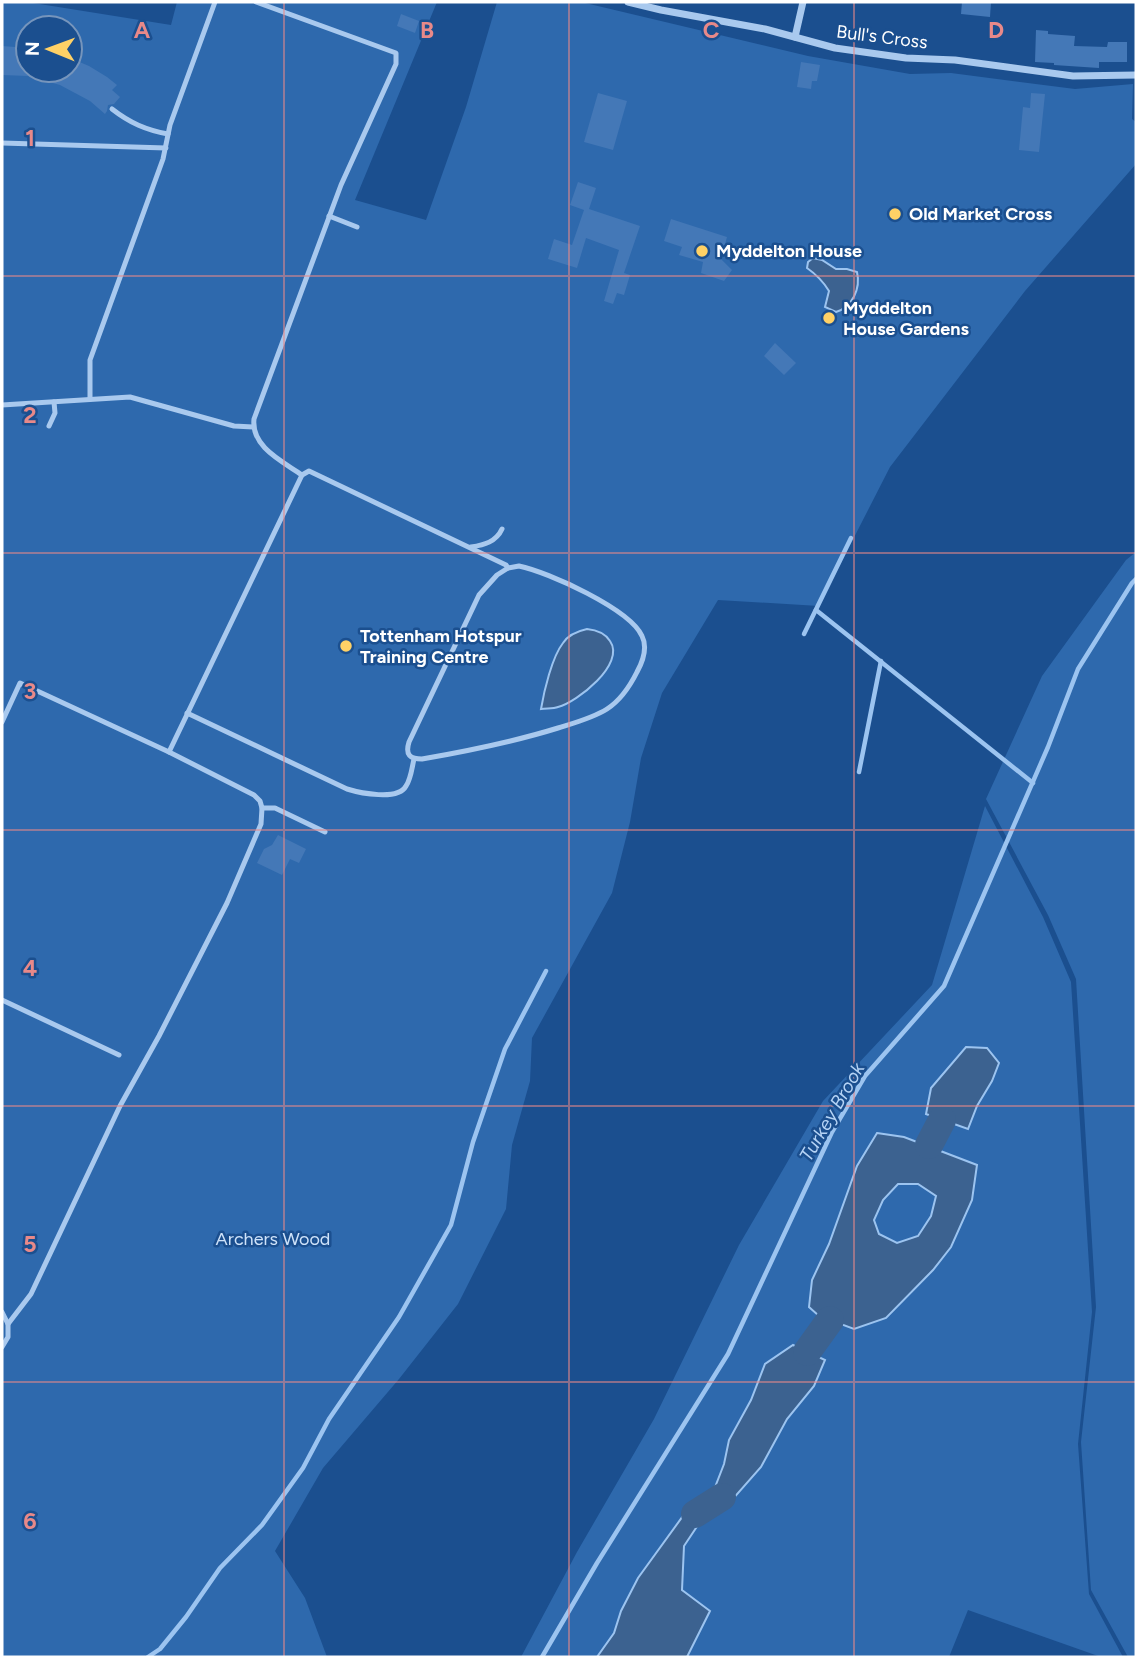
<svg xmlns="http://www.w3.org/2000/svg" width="1138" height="1659" font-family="Figtree,sans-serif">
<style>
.green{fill:#2e69ad;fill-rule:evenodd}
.water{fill:#3c6290;stroke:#9cc4f0;stroke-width:2;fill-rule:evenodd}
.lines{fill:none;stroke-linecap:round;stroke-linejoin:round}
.stream{stroke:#9cc4f0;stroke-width:4.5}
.river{stroke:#3c6290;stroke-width:28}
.building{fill:#4478b7}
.lane{stroke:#a9c9ee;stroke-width:5}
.street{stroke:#a9c9ee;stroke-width:7}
.grid{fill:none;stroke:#e88989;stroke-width:2;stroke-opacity:0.55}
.poi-dot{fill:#ffd166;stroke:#1b4f8f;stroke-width:2.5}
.labels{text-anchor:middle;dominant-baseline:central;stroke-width:5;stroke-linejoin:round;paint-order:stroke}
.street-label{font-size:18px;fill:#fff;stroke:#1b4f8f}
.poi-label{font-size:18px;font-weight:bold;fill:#fff;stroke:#1b4f8f;text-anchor:start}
.park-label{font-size:18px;fill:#cfe3fa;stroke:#1b4f8f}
.water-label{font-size:19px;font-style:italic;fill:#b5d3f5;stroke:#1b4f8f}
.grid-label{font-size:23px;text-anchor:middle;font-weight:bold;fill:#e88989;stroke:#1b4f8f;stroke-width:5;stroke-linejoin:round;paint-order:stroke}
</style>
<rect width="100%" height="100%" fill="#1b4f8f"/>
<!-- green -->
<g class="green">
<path d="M2 2H27L171 25 177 2H437L355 200 426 220 466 107 497 2H581L808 56 910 74 951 73 1075 89 1133 84 1132 119 1136 122V164L1025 291 890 467 819 606 718 600 662 693 641 758 630 822 612 893 532 1038 530 1081 512 1145 506 1209 458 1304 399 1379 323 1468 275 1551 305 1598 327 1657H2ZM28 28H70V70H28Z"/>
<path d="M1136 552V1657H1128L1091 1590 1081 1442 1096 1307 1076 979 1048 915 986 799 1042 676 1126 560Z"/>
<path d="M985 806 1043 917 1071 982 1092 1312 1078 1444 1089 1594 1123 1657H1101L968 1610 949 1657H687L710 1611 682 1590 684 1546 702 1519 638 1578 621 1611 614 1633 597 1657H521L577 1552 654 1419 739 1245 823 1101 932 985ZM966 1047 992 1081 977 1106 968 1129 931 1088ZM977 1165 951 1247 933 1270 886 1318 812 1280 829 1244 857 1166ZM794 1345 824 1360 814 1385 787 1419 761 1467 712 1494 724 1464 729 1440 751 1400 765 1364Z"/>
<path d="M898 1184H918L937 1196 931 1216 917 1236 897 1243 879 1234 874 1220 883 1200Z"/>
</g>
<!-- water -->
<g class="water">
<path d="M813 258 822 260 836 269H847L857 272C861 289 852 307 836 312L825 307 829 291C823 281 817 275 807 268L808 262Z"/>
<path d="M587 629C597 630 605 633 610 641 626 664 577 702 558 707 553 709 546 708 541 709 544 691 552 657 563 643 568 635 578 631 587 629Z"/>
<path d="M966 1047 987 1048 999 1063 992 1081 977 1106 968 1129 926 1114 931 1088Z"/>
<path d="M877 1133 904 1137 977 1165 972 1200 951 1247 933 1270 886 1318 854 1329 819 1316 809 1307 812 1280 829 1244 857 1166ZM898 1184H918L936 1196 931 1216 918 1236 897 1243 879 1234 874 1220 883 1200Z"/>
<path d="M793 1345 825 1360 814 1386 787 1419 761 1467 732 1500 712 1495 724 1464 729 1440 751 1400 765 1364Z"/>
<path d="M688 1509 702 1519 684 1546 682 1590 710 1611 687 1657H597L614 1633 621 1611 638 1578Z"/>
</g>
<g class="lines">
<!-- stream -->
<g class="stream">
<path d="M816 610 1033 783"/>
<path d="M804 634 851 538"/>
<path d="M859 772 881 661"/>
<path d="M148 1657 160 1649 186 1617 220 1568 262 1525 303 1468 329 1419 399 1317 451 1225 473 1142 505 1049 546 971"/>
<path d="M542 1657 597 1563 728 1354 832 1132 865 1076 944 986 1048 747 1078 669 1132 583 1136 579"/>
</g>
<!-- river -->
<g class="river">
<path d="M929 1145 942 1120"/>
<path d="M807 1352 830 1320"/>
<path d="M695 1514 722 1497"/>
</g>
</g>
<!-- building -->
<g class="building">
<path d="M962 2H991L990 17 961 14Z"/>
<path d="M401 14 419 21 415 33 397 26Z"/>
<path d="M1036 30 1048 31V34L1075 36 1074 46 1107 47 1108 42H1127V62H1099V68L1054 65V63L1035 62Z"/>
<path d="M2 46 28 48V70H70V58L89 66 107 77 117 85 112 90 120 97 114 104 108 105 107 111 105 114 90 101 60 85 28 76 2 75Z"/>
<path d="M801 62 820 65 817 81H812L811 89 797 87Z"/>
<path d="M598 93 627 101 613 150 584 142Z"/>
<path d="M1031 93 1045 94 1039 152 1019 150 1023 107 1030 108Z"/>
<path d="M578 182 596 188 589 209 640 226 624 273 630 275 624 295 617 293 613 304 604 301 619 250 586 238 577 268 548 259 554 239 572 245 584 210 570 205Z"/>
<path d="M671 219 727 237 721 259 732 270 724 281 701 273 703 262 679 255 682 247 664 241Z"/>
<path d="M775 343 796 363 784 375 764 356Z"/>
<path d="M278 835 306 849 299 863 290 859 282 875 257 863 264 849 272 845Z"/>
</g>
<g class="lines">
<!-- lane -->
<g class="lane">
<path d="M112 109C130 123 146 130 168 134"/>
<path d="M2 143 166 148"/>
<path d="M329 216 357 227"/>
<path d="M90 399V360L163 159 170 125 215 2"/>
<path d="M2 405 130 397 234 426 253 427"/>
<path d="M49 426 55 413 54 402"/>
<path d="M302 475 309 471 506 565 508 568"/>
<path d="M471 547C484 545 496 542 502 529"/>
<path d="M519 566C548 572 630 609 642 636 648 648 643 661 637 672 630 686 621 700 607 709 593 718 574 723 558 728 513 742 468 751 422 759 410 759 405 755 409 742L479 595 497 575 508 568Z"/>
<path d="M187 713 347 789C360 793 398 801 406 786 411 779 412 767 414 759"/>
<path d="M2 722 20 683 169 752 254 795 260 801 262 808 261 824 227 903 159 1036 120 1106 31 1294 8 1324V1337L2 1347"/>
<path d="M169 752 302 475C282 461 251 447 254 419L341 185 396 64V53L256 2"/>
<path d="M262 808H275L325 832"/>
<path d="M2 1000 119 1055"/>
<path d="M2 1312 8 1324"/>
</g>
<!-- street -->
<g class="street">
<path d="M628 2 661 10 765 29 835 48 906 58 955 60 1073 76 1136 75"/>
<path d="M795 37 803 2"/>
</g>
</g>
<!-- grid -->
<path class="grid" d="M284 2V1657M569 2V1657M854 2V1657M2 276H1136M2 553H1136M2 830H1136M2 1106H1136M2 1382H1136"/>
<!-- markers -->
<g class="poi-dot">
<circle cx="895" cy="214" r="7"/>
<circle cx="702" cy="251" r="7"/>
<circle cx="829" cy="318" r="7"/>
<circle cx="346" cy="646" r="7"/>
</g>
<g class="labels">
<!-- street labels -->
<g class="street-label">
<text transform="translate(882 37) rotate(7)">Bull's Cross</text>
</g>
<!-- poi labels -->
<g class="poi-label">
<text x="909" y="214">Old Market Cross</text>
<text x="716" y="251">Myddelton House</text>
<text x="843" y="308">Myddelton<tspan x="843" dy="21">House Gardens</tspan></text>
<text x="360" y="636">Tottenham Hotspur<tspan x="360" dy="21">Training Centre</tspan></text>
</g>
<!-- park labels -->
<g class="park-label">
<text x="273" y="1239">Archers Wood</text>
</g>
<!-- water labels -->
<g class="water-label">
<text transform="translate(832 1112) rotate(-60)">Turkey Brook</text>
</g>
</g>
<g class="grid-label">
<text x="142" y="38">A</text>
<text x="427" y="38">B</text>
<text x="711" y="38">C</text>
<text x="996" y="38">D</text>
<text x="30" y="146">1</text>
<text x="30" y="423">2</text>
<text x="30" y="699">3</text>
<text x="30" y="976">4</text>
<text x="30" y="1252">5</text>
<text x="30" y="1529">6</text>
</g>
<!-- border -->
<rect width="1138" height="1659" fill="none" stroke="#ffffff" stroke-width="7"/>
<!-- north arrow -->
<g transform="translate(49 49) rotate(271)"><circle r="33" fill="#1b4f8f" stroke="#7695bc" stroke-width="2"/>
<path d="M0-5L12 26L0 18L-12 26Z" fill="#ffd166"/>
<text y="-10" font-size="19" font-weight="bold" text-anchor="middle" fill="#ffffff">N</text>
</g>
</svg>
